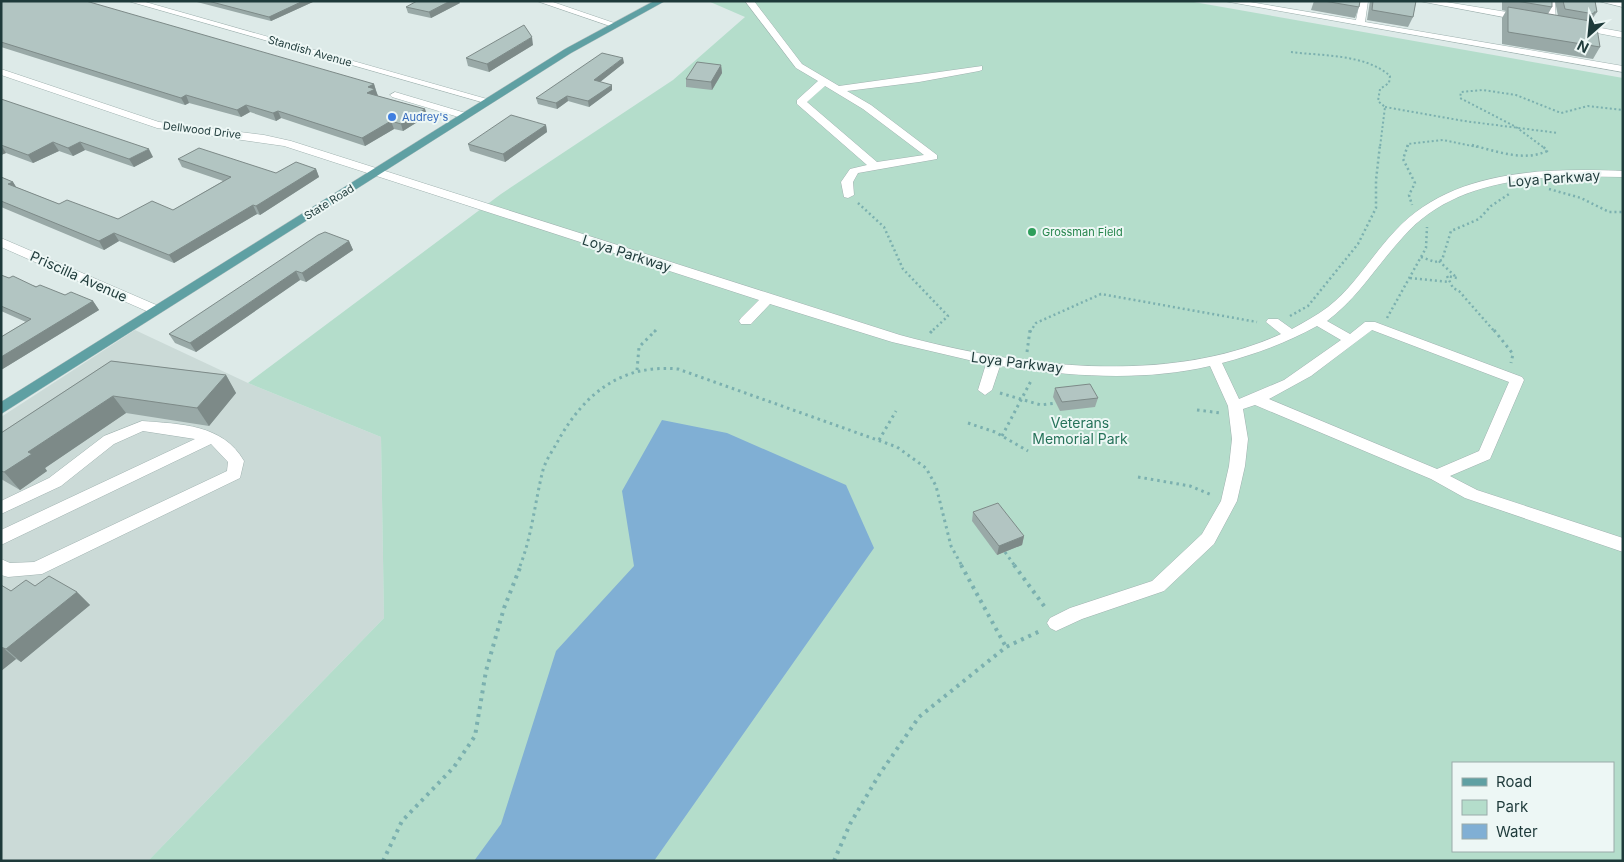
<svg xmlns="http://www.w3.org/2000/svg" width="1624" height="862" font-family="Inter,sans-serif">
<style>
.built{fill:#cbdad7}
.green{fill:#b4ddcb;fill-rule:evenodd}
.water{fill:#80afd4}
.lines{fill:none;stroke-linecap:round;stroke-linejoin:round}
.minor-casing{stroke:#a0b2b0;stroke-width:1}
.major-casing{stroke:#bcc4c4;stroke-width:1}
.path-far3{stroke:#7bb0af;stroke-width:2;stroke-dasharray:2 2.5;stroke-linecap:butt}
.path-far2{stroke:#7bb0af;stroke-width:2.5;stroke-dasharray:2 3;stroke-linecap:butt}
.path-far1{stroke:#7bb0af;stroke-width:3;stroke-dasharray:2.5 4;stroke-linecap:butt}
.path{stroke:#7bb0af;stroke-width:4;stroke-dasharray:3 5;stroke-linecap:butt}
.minor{fill:#fff;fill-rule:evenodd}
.major{fill:#5fa0a3;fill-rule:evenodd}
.wall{fill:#99a9a7}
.shaded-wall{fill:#7d8a88}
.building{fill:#b2c5c2;stroke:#7d8a88}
.shop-dot{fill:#3f7fe0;stroke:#edf7f5;stroke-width:2}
.leisure-dot{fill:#2e9e5b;stroke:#edf7f5;stroke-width:2}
.labels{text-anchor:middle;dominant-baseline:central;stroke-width:4;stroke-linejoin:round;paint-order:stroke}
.far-street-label{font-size:11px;fill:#1e3a3a;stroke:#edf7f5}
.far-shop-label{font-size:11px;fill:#366cbe;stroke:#edf7f5;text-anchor:start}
.far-leisure-label{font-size:11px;fill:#27864d;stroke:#edf7f5;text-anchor:start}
.street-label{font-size:14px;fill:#1e3a3a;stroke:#edf7f5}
.park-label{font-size:14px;fill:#26735a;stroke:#edf7f5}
</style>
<rect width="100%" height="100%" fill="#ddeae8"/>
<!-- built -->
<path class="built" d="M135 330 248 383 381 437 384 618 148 861H1V417Z"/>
<!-- green -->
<path class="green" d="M708 1H1188L1623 78V861H148L384 618 381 437 248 383 501 194 673 80 745 17ZM1453 763H1613V851H1453Z"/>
<!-- water -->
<path class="water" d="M662 420 727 433 846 485 874 548 654 861H474L501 824 556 651 634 566 622 491Z"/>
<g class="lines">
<!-- minor casing -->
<g class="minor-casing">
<g id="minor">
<path d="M128 1H142L494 101 485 103Z"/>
<path d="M537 1H550L620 25 613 27Z"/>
<path d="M745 1H754L802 64 839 86 982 66V70L979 71 919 82 847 91 871 105 937 155V159L858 173 853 182 854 195 848 198 844 197 841 182 850 169 867 165 797 104V100L818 81 796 68ZM825 86 863 109 924 155 877 162 807 102Z"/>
<path d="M1224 1H1244L1356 20 1360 1H1368L1365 22 1623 66V72Z"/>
<path d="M1419 1H1440L1525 15 1529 18 1525 21Z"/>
<path d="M1547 1H1555L1556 25 1549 23Z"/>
<path d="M1598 1H1623V7Z"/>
<path d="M1579 24 1623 32V38L1576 29 1575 27Z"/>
<path d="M1 69 159 122 264 135 291 141 900 335C1018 367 1166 386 1281 334L1266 322 1268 319H1278L1292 329C1304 322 1316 316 1328 307 1355 286 1372 255 1395 231 1452 169 1545 168 1623 171V177C1547 175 1457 175 1403 237 1377 265 1358 298 1327 321L1350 334 1365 322H1375L1522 377 1524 380 1490 459 1450 476 1477 490 1623 538V552L1465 498 1431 479 1255 405 1243 409 1248 439 1245 466 1237 501 1214 544 1164 591 1082 619 1056 631 1050 628 1047 623 1050 618 1070 608 1152 581 1202 534 1221 501 1229 466 1232 439 1228 406 1210 366C1142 382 1068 376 1000 366L992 390 985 395 978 390 986 364 892 342 770 304 751 324H741L739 321 741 318 759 300 284 146 157 128 1 75ZM1317 326 1341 340 1284 380 1239 399 1222 363C1256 354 1286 343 1317 326ZM1372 330 1509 382 1479 451 1437 469 1269 399 1311 376Z"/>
<path d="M395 92 469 114 470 116 465 119 392 97 390 95Z"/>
<path d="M1 238 161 307 163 310 156 314 151 313 1 247Z"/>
<path d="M142 421C180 424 223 424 244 461L240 478 42 574 8 577 1 575V559L10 563 34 562 227 471 228 462 211 444 1 545V530L195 439 143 431 114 444 61 486 1 514V501L49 478 104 436Z"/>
</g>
</g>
<!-- major casing -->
<g class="major-casing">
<path id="major" d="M654 1H665L571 53 1 414V402L565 49Z"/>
</g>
<!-- path-far3 -->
<g class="path-far3">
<path d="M1291 52C1322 56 1366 54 1390 76L1389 83 1380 89 1378 101 1385 107 1380 147"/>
<path d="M1385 107 1464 121 1558 133"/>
<path d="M1407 147 1408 144 1443 140 1477 147"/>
<path d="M1543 147 1516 127 1460 98 1461 92 1483 90 1516 95 1561 113 1588 106 1623 110"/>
</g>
<!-- path-far2 -->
<g class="path-far2">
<path d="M1408 145 1403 159 1415 183 1409 195 1412 205"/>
<path d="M1472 145C1495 151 1524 162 1547 151L1542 145"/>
<path d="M1549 189 1581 198 1609 212H1623"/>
<path d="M858 203 884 227 903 269 948 316 931 332"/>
<path d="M1421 257 1435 262 1442 260 1451 231 1479 219 1491 206 1509 194"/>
<path d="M1439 261 1457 278 1447 276 1453 288 1459 291 1495 332"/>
<path d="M1410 278 1449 282"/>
<path d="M1290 316 1308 306 1358 244 1376 208V180L1380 145"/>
<path d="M1387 318 1426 248 1427 227"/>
<path d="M654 332 657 329"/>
<path d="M1030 332 1036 323 1101 294 1257 322"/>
</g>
<!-- path-far1 -->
<g class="path-far1">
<path d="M1494 330 1513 354 1511 363"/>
<path d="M930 333 933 330"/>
<path d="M1027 352 1030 330"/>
<path d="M637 370 639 347 656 330"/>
<path d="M1000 393 1041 405 1056 403"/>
<path d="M1197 410 1221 413"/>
<path d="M968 423 995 432 1028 451"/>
<path d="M1002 436 1032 379"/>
<path d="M879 440 896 411"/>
<path d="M1138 477 1190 486 1212 495"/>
<path d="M1005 552 1015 566"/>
<path d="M520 566C532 536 535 501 543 470 546 459 554 449 559 439 586 392 622 364 678 369L897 447 926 468 936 486 951 546 962 566"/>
</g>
<!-- path -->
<g class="path">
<path d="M961 565 1006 647"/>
<path d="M1014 565 1047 610"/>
<path d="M383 861 402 821 454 767 475 736 486 671 504 608 521 565"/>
<path d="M834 861 850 824 879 775 919 717 1006 647 1040 631"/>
</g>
<!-- minor -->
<use href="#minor" class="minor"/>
<!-- major -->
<use href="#major" class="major"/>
</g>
<!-- wall -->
<g class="wall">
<path d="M1 1 374 84 378 96 425 109 427 116 403 131 394 129 365 146 281 118 276 121 250 112 241 117 189 103 185 105 1 47Z"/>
<path d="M193 1H315L271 21Z"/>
<path d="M1314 1H1360L1359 7 1355 18 1311 10Z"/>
<path d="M1370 1H1416L1413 17 1408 27 1367 20Z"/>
<path d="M1502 1H1552V7L1548 14 1558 16 1555 1H1595L1597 12 1591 21 1600 47 1593 59 1502 44V18L1506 11 1502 10Z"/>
<path d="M460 3 431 18 408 13 406 7Z"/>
<path d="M533 45 489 72 468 66 466 58Z"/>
<path d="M624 63 600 82 612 90 589 107 568 101 557 109 538 104 536 98Z"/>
<path d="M721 65 722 73 712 90 686 87V79Z"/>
<path d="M1 99 153 157 134 167 85 150 73 156 59 151 33 163 6 153 1 155Z"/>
<path d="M546 125 547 132 505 162 470 151 468 144Z"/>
<path d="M178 159 276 173 316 169 319 177 260 215 257 214 174 263 119 241 104 250 1 207V177L13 182 16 187 59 204 118 219 173 210 223 181 182 167Z"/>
<path d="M349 241 353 250 306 282 300 280 196 352 175 343 169 334Z"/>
<path d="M1 275 9 278 65 295 93 301 99 310 1 370V337L26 322 1 311Z"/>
<path d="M111 361 226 375 236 393 209 426 126 413 45 468 47 471 20 490 1 479V433Z"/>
<path d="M1055 388 1098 398 1095 407 1060 411 1053 397Z"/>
<path d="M973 512 1024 536 1022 545 997 555 972 521Z"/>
<path d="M1 585 11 591 35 586 77 592 90 605 21 662 16 659 1 671Z"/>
</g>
<!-- shaded-wall -->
<g class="shaded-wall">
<path d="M303 1H315L271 21 269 17Z"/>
<path d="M450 1H459L460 3 431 18 429 12Z"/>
<path d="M532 37 533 45 489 72 487 64Z"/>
<path d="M623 58 624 63 595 86 594 80Z"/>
<path d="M721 65 722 73 712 90 711 82Z"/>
<path d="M374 84 376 91 378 96 367 93 368 87Z"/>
<path d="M612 85V90L589 107 588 101Z"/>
<path d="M186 95 189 103 185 105 181 98Z"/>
<path d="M567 96 568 101 557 109 556 103Z"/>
<path d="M246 105 250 112 241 117 237 110Z"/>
<path d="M425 109 427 116 403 131 401 124Z"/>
<path d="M278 111 281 118 276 121 273 113Z"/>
<path d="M391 121 394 129 365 146 362 138Z"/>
<path d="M546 125 547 132 505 162 503 154Z"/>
<path d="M53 142 59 151 33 163 28 155Z"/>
<path d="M80 142 85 150 73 156 68 148Z"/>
<path d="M1 145 6 153 1 155Z"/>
<path d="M149 149 153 157 134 167 129 159Z"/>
<path d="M316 169 319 177 260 215 256 206Z"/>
<path d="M13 182 18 190 8 184Z"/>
<path d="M253 205 257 214 174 263 169 255Z"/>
<path d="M114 233 119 241 104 250 99 241Z"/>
<path d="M349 241 353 250 306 282 302 273Z"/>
<path d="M296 271 300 280 196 352 190 343Z"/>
<path d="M93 301 99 310 1 370V357Z"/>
<path d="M226 375 236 393 209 426 197 408Z"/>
<path d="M113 396 126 413 45 468 47 471 20 490 4 472 28 452Z"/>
<path d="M1024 536 1022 545 997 555 999 546Z"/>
<path d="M77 592 90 605 21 662 6 649Z"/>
<path d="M1 646 16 659 1 671Z"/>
</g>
<!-- building -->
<g class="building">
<path d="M1 1H86L374 84 368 87 375 89 367 93 425 109 401 124 391 121 362 138 278 111 273 113 246 105 237 110 186 95 181 98 1 42Z"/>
<path d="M208 1H303L269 17Z"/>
<path d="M417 1H450L429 12 406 7Z"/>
<path d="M1324 1H1360L1359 7Z"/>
<path d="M1373 1H1416L1413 17 1372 10Z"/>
<path d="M1516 1H1552V7Z"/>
<path d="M1563 1H1595L1597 12H1594V14L1565 9Z"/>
<path d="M1508 7 1596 22 1600 47 1508 32Z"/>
<path d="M524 25 532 37 487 64 466 58Z"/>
<path d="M602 53 623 58 594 80 612 85 588 101 567 96 556 103 536 98Z"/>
<path d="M697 62 721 65 711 82 686 79Z"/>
<path d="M1 99 149 149 129 159 80 142 68 148 53 142 28 155 1 145Z"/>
<path d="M511 115 546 125 503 154 468 144Z"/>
<path d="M199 148 276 173 296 162 316 169 256 206 253 205 169 255 114 233 99 241 1 201V177L13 182 8 184 59 204 67 200 118 219 152 201 173 210 231 177 178 159Z"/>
<path d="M325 232 349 241 302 273 296 271 190 343 169 334 318 235Z"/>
<path d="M1 275 9 278 13 276 36 287 40 285 65 295 71 292 93 301 1 357V337L31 319 1 306Z"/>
<path d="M111 361 226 375 197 408 113 396 28 452 32 454 4 472 1 471V433Z"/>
<path d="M1090 384 1098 398 1062 402 1055 388Z"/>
<path d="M998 503 1024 536 999 546 973 512Z"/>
<path d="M49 576 77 592 6 649 1 647V585L11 591 26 580 35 586Z"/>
</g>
<!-- markers -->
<circle class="shop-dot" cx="392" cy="117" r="5"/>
<circle class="leisure-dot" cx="1032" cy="232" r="5"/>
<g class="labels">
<!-- far-street labels -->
<g class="far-street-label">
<text transform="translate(310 51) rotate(16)">Standish Avenue</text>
<text transform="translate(202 130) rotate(7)">Dellwood Drive</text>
<text transform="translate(329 202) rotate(-32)">State Road</text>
</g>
<!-- far-shop labels -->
<g class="far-shop-label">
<text x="402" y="117">Audrey's</text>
</g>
<!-- far-leisure labels -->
<g class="far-leisure-label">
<text x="1042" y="232">Grossman Field</text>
</g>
<!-- street labels -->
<g class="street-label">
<text transform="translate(1554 178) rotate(-4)">Loya Parkway</text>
<text transform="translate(627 253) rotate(18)">Loya Parkway</text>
<text transform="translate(79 276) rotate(24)">Priscilla Avenue</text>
<text transform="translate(1017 362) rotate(7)">Loya Parkway</text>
</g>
<!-- park labels -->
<g class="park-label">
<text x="1080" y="422">Veterans<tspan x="1080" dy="16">Memorial Park</tspan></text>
</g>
</g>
<!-- border -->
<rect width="1624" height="862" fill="none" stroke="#1e3a3a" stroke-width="5"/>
<!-- legend -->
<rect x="1452" y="762" width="162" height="90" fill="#edf7f5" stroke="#9aabaa"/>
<rect x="1462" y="778" width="25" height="8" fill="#5fa0a3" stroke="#9aabaa"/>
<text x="1496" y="787" font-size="15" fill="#1e3a3a">Road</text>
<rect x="1462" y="800" width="25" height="15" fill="#b4ddcb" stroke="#9aabaa"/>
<text x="1496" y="812" font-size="15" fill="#1e3a3a">Park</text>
<rect x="1462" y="824" width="25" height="15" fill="#80afd4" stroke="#9aabaa"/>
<text x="1496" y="837" font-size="15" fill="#1e3a3a">Water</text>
<!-- north arrow -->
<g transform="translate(1589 35) rotate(207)" stroke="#edf7f5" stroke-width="4" paint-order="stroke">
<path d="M0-4L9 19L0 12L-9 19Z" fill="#1e3a3a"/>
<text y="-8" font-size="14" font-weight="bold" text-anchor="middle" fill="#1e3a3a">N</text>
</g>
</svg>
